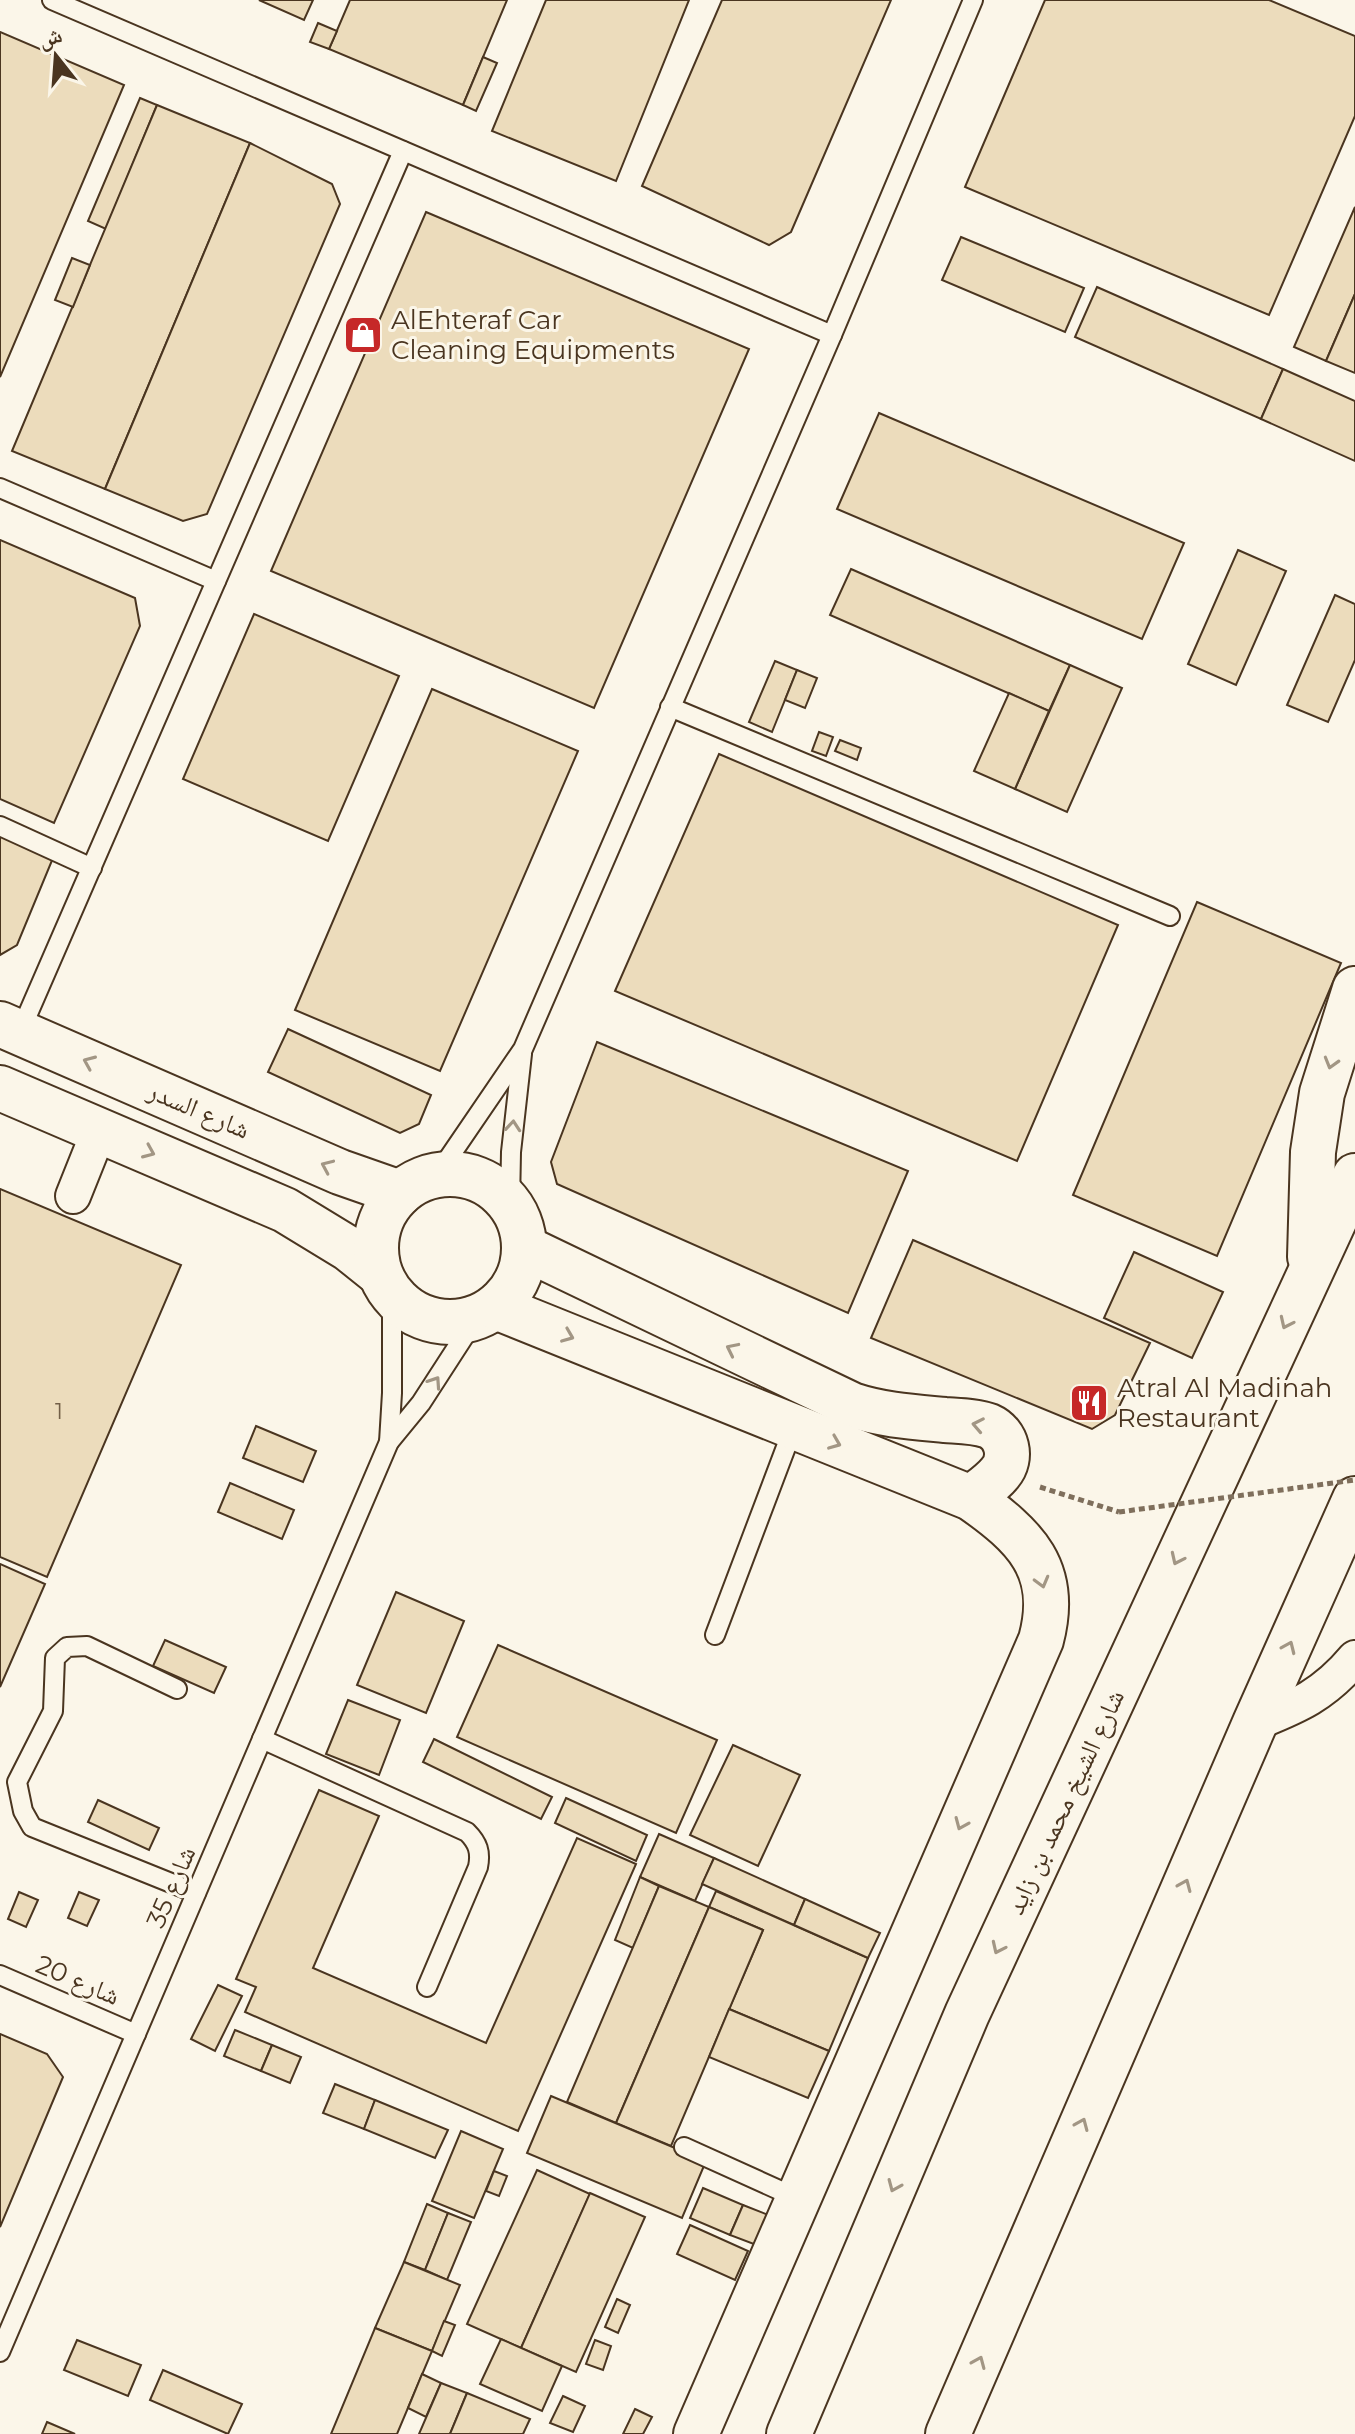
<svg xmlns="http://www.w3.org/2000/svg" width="1355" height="2434" font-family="Montserrat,'Noto Naskh Arabic',sans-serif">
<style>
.building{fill:#ecdcbc;stroke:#4a3520;stroke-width:2}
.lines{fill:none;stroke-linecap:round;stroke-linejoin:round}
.lane-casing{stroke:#4a3520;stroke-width:22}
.street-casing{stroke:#4a3520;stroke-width:38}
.secondary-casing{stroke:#4a3520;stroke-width:48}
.highway-casing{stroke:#4a3520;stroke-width:48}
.path{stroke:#7f6f5c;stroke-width:5;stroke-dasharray:6 4;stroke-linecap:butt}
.lane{stroke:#fbf6e9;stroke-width:18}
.street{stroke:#fbf6e9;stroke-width:34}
.secondary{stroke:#fbf6e9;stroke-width:44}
.highway{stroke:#fbf6e9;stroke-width:44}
.path-bridge{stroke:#7f6f5c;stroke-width:5;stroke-dasharray:6 4;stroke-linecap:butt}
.oneway{stroke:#a29684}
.labels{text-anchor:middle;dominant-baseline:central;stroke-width:6;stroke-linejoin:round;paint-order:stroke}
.number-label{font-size:22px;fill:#725f47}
.poi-label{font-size:26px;fill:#4a3520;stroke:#fbf6e9;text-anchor:start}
.street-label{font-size:26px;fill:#4a3520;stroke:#fbf6e9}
</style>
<rect width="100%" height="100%" fill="#fbf6e9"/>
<!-- building -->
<g class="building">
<path d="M259 0H313L304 20Z"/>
<path d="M350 0H507L463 105 329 49Z"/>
<path d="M546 0H689L616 181 492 131Z"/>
<path d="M722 0H891L791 232 769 245 642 186Z"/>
<path d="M1045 0H1269L1355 36V116L1269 315 965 187Z"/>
<path d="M318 23 337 31 329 49 310 42Z"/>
<path d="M0 32 124 85 0 377Z"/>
<path d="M483 57 497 63 476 111 463 105Z"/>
<path d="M140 98 157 105 106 229 88 221Z"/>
<path d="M157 105 250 143 105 489 12 451Z"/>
<path d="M250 143 332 184 340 204 207 514 183 521 105 489Z"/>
<path d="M1355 207V294L1326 361 1294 347Z"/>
<path d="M426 212 749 349 594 708 271 571Z"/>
<path d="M961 237 1084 288 1065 332 942 280Z"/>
<path d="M72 258 90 265 73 307 55 300Z"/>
<path d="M1097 287 1283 369 1261 419 1075 337Z"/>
<path d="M1355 294V373L1326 361Z"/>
<path d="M1283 369 1355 401V461L1261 419Z"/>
<path d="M879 413 1184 543 1142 639 837 509Z"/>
<path d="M0 540 135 598 140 626 54 823 0 799Z"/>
<path d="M1238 550 1286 571 1236 685 1188 664Z"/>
<path d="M851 569 1070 665 1049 711 830 615Z"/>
<path d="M1335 595 1355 604V660L1328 722 1287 705Z"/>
<path d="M254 614 399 676 328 841 183 779Z"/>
<path d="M775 661 797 670 772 732 749 722Z"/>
<path d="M1070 665 1122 688 1067 812 1015 789Z"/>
<path d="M797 670 817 678 805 708 785 700Z"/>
<path d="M432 689 578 751 440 1071 295 1010Z"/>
<path d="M1009 693 1049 711 1015 789 974 771Z"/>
<path d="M819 732 833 737 826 756 812 751Z"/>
<path d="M840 740 861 748 857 760 835 751Z"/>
<path d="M719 754 1118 925 1017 1161 615 991Z"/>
<path d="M0 835 53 858 17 945 0 955Z"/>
<path d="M1197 902 1341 963 1217 1256 1073 1195Z"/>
<path d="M288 1029 431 1095 419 1124 400 1133 268 1072Z"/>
<path d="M597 1042 908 1171 848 1313 557 1184 551 1162Z"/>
<path d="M0 1189 181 1265 47 1577 0 1557Z"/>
<path d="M913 1240 1150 1343 1115 1415 1092 1429 871 1338Z"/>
<path d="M1134 1252 1223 1292 1192 1358 1104 1318Z"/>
<path d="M256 1426 316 1451 303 1482 243 1458Z"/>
<path d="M230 1483 294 1510 282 1539 218 1512Z"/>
<path d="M0 1564 45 1584 0 1687Z"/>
<path d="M396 1592 464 1621 426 1713 357 1685Z"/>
<path d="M165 1640 226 1667 214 1693 153 1666Z"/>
<path d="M498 1645 717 1740 676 1833 457 1737Z"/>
<path d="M348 1700 400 1720 379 1775 326 1754Z"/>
<path d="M434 1739 552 1797 541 1819 423 1762Z"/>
<path d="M733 1745 800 1775 758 1866 690 1835Z"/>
<path d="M319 1790 379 1816 313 1968 486 2043 577 1838 636 1864 518 2131 245 2012 256 1987 236 1979Z"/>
<path d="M566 1798 647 1835 636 1861 555 1823Z"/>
<path d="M98 1800 159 1828 149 1850 88 1822Z"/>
<path d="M659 1834 714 1858 695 1901 640 1877Z"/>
<path d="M714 1858 805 1899 794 1925 702 1884Z"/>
<path d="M640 1877 659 1886 633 1948 615 1940Z"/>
<path d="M659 1886 709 1907 616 2123 567 2102Z"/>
<path d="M716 1891 868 1958 829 2051 729 2009 763 1930 709 1907Z"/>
<path d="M19 1892 38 1900 26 1927 8 1919Z"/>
<path d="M79 1892 99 1900 87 1926 68 1918Z"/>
<path d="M805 1899 880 1933 868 1958 794 1925Z"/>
<path d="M709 1907 763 1930 671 2146 616 2123Z"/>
<path d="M218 1985 242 1996 215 2051 191 2039Z"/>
<path d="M729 2009 829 2051 808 2098 709 2057Z"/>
<path d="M235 2030 272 2045 261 2071 224 2056Z"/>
<path d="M0 2034 47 2054 63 2077 0 2227Z"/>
<path d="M272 2045 301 2057 290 2083 261 2071Z"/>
<path d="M335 2084 375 2100 364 2129 323 2113Z"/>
<path d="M551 2096 706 2161 682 2218 527 2153Z"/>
<path d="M375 2100 448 2130 435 2158 364 2129Z"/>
<path d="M461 2131 503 2149 474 2218 432 2201Z"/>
<path d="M537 2170 590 2194 521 2348 467 2324Z"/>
<path d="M494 2171 507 2176 499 2196 486 2191Z"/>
<path d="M703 2188 743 2205 730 2235 690 2218Z"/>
<path d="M590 2193 645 2217 576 2372 521 2348Z"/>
<path d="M427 2204 448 2213 425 2270 404 2262Z"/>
<path d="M743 2205 771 2216 759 2246 730 2235Z"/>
<path d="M448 2213 471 2222 447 2280 425 2270Z"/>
<path d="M690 2225 748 2251 735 2280 677 2254Z"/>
<path d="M404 2262 460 2285 432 2351 375 2328Z"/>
<path d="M617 2299 630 2305 618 2333 605 2327Z"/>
<path d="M444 2321 455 2325 442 2356 432 2351Z"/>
<path d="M375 2328 432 2351 397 2434H331Z"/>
<path d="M501 2339 562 2366 542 2411 480 2384Z"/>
<path d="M77 2340 141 2365 128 2396 64 2370Z"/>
<path d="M595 2340 611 2346 603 2370 586 2364Z"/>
<path d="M163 2370 242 2404 228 2434 150 2400Z"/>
<path d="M422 2374 441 2383 426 2417 408 2408Z"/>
<path d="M441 2383 467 2393 450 2434H419Z"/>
<path d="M467 2393 530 2419 523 2434H450Z"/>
<path d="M563 2396 585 2406 573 2432 550 2423Z"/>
<path d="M635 2409 652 2417 643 2434H623Z"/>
<path d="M47 2422 75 2434H42Z"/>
</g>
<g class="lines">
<!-- lane casing -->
<g class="lane-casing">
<g id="lane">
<path d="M52 0 832 335"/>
<path d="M0 488 216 581"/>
<path d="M670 707 1170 916"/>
<path d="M0 826 92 868"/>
<path d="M20 1032 403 151"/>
<path d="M437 1175 523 1049 832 335 973 0"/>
<path d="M510 1203 511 1152 522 1054"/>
<path d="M389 1442 392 1393V1296"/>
<path d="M715 1635 794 1426"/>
<path d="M177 1689 87 1646 67 1647 55 1658 53 1711 17 1782 23 1811 32 1827 196 1893"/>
<path d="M262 1739 467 1832C478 1843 481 1852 478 1867L427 1987"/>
<path d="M0 1975 136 2034"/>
<path d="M684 2147 799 2199"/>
<path d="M0 2352 389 1442 421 1403 476 1318"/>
</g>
</g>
<!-- street casing -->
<g class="street-casing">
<g id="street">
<path d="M73 1196 99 1131"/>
<path d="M1255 1723C1298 1706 1324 1695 1355 1658"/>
</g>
</g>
<!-- secondary casing -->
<g class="secondary-casing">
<g id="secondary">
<path d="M0 1024 340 1172 400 1193"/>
<path d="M0 1088 285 1210 349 1249 379 1273"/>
<circle cx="450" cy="1248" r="74"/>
<path d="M525 1248 852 1405C882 1415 913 1417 945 1420 959 1421 976 1421 989 1426 1007 1434 1013 1458 1000 1473 992 1483 981 1490 971 1498"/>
<path d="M496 1307 971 1498C1025 1536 1060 1569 1041 1640L696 2434"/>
</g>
</g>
<!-- highway casing -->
<g class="highway-casing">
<g id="highway">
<path d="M1310 1257 1313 1152 1322 1093 1355 989"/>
<path d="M789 2434 967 2014 1355 1176"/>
<path d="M948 2434 1255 1723 1355 1499"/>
</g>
</g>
<!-- path -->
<path class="path" d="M1040 1487 1119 1512"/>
<!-- lane -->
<use href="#lane" class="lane"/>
<!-- street -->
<use href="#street" class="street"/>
<!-- secondary -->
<use href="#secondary" class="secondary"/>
<!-- highway -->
<use href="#highway" class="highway"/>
<!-- path-bridge -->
<path class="path-bridge" d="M1119 1512 1355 1480"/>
</g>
<!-- one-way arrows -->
<defs><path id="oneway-chevron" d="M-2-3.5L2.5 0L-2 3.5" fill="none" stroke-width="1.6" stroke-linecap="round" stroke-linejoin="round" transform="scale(2)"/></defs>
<g class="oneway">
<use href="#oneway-chevron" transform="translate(89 1062) rotate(-157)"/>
<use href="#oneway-chevron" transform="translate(1331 1063) rotate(106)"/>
<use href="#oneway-chevron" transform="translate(513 1126) rotate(-85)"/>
<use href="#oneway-chevron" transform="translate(149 1152) rotate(23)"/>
<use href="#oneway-chevron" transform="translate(327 1166) rotate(-156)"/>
<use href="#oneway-chevron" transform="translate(1286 1323) rotate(115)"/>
<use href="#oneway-chevron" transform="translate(568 1336) rotate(22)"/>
<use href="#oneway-chevron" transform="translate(732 1349) rotate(-154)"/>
<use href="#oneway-chevron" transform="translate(435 1382) rotate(-56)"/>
<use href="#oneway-chevron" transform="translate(978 1425) rotate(-169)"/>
<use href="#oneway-chevron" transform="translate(835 1443) rotate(22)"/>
<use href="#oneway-chevron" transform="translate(1177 1559) rotate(115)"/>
<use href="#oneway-chevron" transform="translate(1042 1582) rotate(75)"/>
<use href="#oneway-chevron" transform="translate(1289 1647) rotate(-66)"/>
<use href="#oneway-chevron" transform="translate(961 1824) rotate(113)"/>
<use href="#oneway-chevron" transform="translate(1185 1885) rotate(-67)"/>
<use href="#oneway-chevron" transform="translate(998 1948) rotate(115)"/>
<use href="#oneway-chevron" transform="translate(1082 2124) rotate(-67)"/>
<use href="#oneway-chevron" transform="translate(894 2186) rotate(113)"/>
<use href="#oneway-chevron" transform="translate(979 2362) rotate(-67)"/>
</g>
<!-- icons -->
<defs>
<g id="shop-square" transform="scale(2)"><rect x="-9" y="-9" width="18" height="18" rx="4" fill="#c62828" stroke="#fbf6e9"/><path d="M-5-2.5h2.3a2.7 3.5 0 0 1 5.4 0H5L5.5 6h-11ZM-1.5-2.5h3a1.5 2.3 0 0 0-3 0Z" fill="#fff"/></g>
<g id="restaurant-square" transform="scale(2)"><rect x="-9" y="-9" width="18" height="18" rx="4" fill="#c62828" stroke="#fbf6e9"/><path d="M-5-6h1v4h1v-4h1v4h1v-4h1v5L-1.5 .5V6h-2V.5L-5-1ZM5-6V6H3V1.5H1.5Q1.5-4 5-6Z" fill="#fff"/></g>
</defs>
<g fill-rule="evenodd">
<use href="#shop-square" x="363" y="335"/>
<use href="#restaurant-square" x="1089" y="1403"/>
</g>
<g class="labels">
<!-- number labels -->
<g class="number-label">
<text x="59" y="1411">1</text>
</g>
<!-- poi labels -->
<g class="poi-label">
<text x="391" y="320">AlEhteraf Car<tspan x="391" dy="30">Cleaning Equipments</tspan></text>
<text x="1117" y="1388">Atral Al Madinah<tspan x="1117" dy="30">Restaurant</tspan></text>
</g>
<!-- street labels -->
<g class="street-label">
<text transform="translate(199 1110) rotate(23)">شارع السدر</text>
<text transform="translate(1065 1802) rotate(-65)">شارع الشيخ محمد بن زايد</text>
<text transform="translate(171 1887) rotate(-67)">شارع 35</text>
<text transform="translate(78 1980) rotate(23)">شارع 20</text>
</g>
</g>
<!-- north arrow -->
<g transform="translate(56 56) rotate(343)" stroke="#fbf6e9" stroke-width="6" paint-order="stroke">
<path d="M0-6L14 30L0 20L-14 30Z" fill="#4a3520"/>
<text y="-12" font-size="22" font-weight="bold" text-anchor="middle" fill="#4a3520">ش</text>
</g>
</svg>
